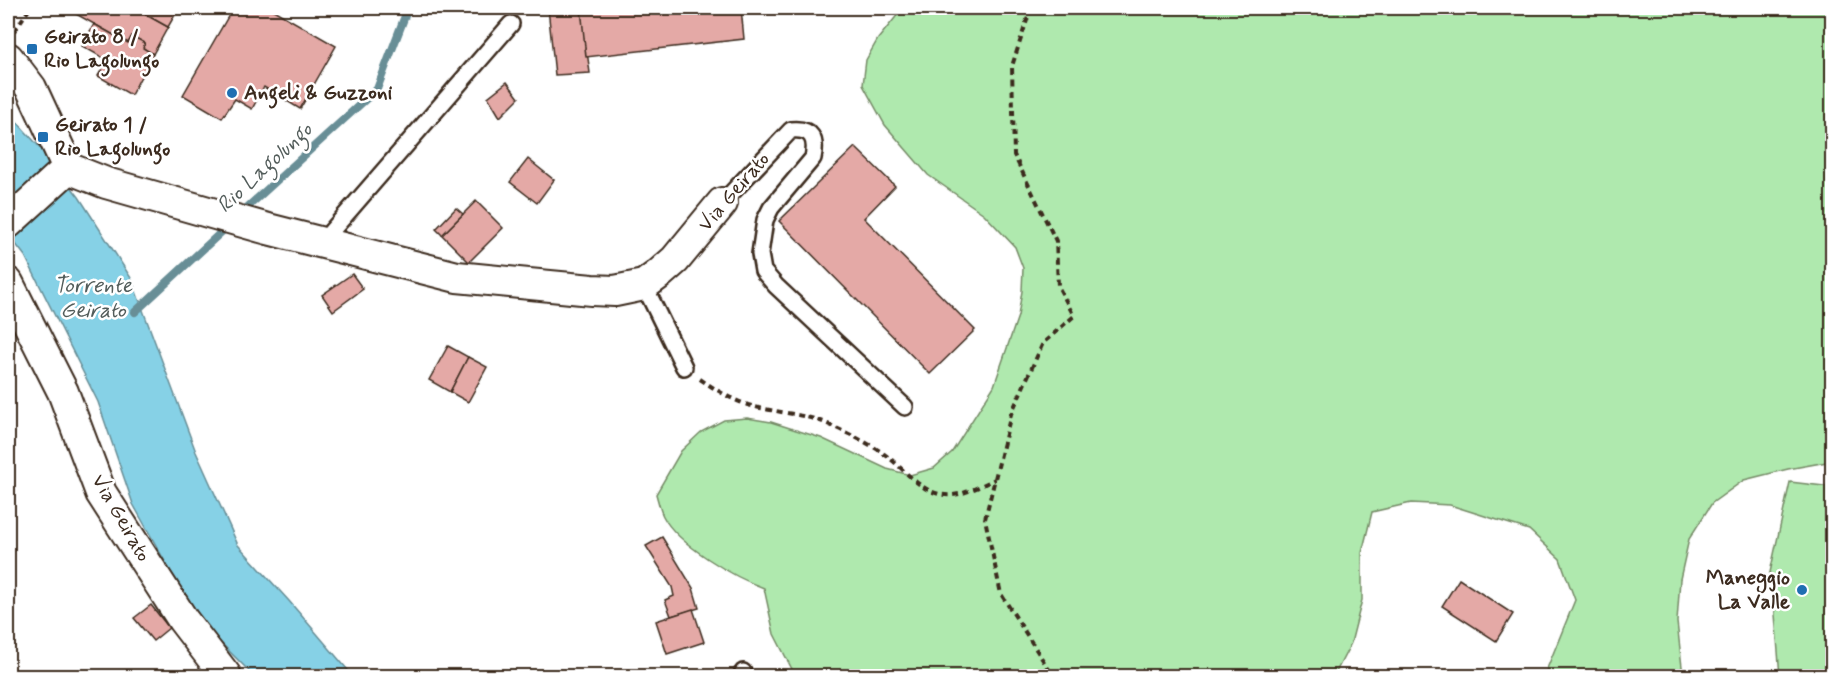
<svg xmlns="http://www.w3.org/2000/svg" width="1840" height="684" font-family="Mynerve,sans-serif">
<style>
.green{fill:#afe9ae;stroke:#758a66;stroke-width:1.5}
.water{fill:#86d1e6;stroke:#688e96;stroke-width:1.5}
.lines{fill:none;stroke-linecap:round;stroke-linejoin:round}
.stream{stroke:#688e96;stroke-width:8}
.building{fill:#e4a9a6;stroke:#3b2a1e;stroke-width:1.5}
.lane-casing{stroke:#3b2a1e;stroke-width:20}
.street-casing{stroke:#3b2a1e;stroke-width:34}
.path{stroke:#3b2a1e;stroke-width:4;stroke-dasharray:6 4.5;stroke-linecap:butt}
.lane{stroke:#fff;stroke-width:15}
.street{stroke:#fff;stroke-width:30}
.poi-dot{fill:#1f6fb2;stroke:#fff;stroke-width:2}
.labels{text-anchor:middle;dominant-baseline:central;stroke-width:5;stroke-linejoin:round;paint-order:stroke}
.poi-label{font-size:21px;font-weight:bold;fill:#3b2a1e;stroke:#fff;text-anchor:start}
.street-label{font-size:21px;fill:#3b2a1e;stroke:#fff}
.water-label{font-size:22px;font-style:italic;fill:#525c5a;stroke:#fff}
</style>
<rect width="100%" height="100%" fill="#fff"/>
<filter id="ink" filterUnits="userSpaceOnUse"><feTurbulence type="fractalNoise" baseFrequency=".0167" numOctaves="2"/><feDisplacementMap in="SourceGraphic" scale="12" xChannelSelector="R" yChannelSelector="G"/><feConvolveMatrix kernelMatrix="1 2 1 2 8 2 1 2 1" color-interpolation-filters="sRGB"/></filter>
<g filter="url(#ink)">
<!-- green -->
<g class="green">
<path d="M903 8H1832V461L1788 469 1744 480 1712 503 1689 539 1680 579 1677 622 1683 676H1544L1575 600 1560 559 1529 530 1450 505 1411 503 1372 512 1362 553V600L1351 643 1334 676H798L794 673 774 634 764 588C735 578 677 544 663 516 660 510 658 501 656 494L681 451 701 432 724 420 747 418 771 422 821 438 887 469 910 475 934 468 952 452 994 386 1018 316 1022 291 1023 268 1015 247 984 214 928 175 885 125 863 85 866 60 878 39Z"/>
<path d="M1790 482 1832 487V676H1780L1774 602 1769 577Z"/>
</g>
<!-- water -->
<path class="water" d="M8 112 44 152 79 197 131 278 196 452 238 545 289 601 353 676H252L248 670 197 619 133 504 98 402 25 256 8 234Z"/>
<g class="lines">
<!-- stream -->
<g class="stream">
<path d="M240 214 377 89 408 8"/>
<path d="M135 312 229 225"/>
</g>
</g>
<!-- building -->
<g class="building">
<path d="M80 8H134L168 27 153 54 143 48 145 43 132 36 128 43 76 14Z"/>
<path d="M134 8H179L168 27Z"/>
<path d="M233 8H270L336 46 300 109 264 87 252 109 235 99 222 118 183 95Z"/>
<path d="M548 8H581L590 73 555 75Z"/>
<path d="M581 8H741L744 39 586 57Z"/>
<path d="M94 24 128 43 132 36 145 43 143 48 153 54 131 95 98 76 107 60 82 46Z"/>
<path d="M507 82 519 98 500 117 488 97Z"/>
<path d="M855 147 895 186 864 218 975 330 930 374 779 221Z"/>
<path d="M528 159 554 180 537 203 510 182Z"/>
<path d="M476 201 503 228 469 262 442 235Z"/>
<path d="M456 208 463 214 442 235 436 229Z"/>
<path d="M352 274 363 289 333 311 322 295Z"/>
<path d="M448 346 468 357 450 392 429 380Z"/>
<path d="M468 357 487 367 468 402 450 392Z"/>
<path d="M662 537 693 588 699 608 671 616 665 600 674 596 672 587 646 546Z"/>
<path d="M1459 579 1513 614 1496 641 1442 606Z"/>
<path d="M151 605 169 628 153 641 134 618Z"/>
<path d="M693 609 704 642 667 654 656 621Z"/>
</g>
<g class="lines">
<!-- lane casing -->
<g class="lane-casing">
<g id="lane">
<path d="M722 203 791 130C812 128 817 139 813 158L771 208 765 220 760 254 763 271 776 286 905 407"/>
<path d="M322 242 511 24"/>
<path d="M644 285 684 367"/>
<path d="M741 676 743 672"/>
</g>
</g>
<!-- street casing -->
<g class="street-casing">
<g id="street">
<path d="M8 58 31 88 68 168 106 183 268 229 457 277 592 290 615 291 644 285 659 274 675 260 722 203"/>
<path d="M8 223 68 168"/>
<path d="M8 283 63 392 101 493 183 620 226 676"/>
</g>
</g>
<!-- path -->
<g class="path">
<path d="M1031 8 1012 66 1014 155 1056 241 1058 286 1074 316 1043 343 1011 414 985 519 1001 594 1053 676"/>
<path d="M14 31 30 8"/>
<path d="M700 379C715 389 730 399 748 405 776 413 806 413 832 426 849 434 869 443 884 454 903 467 916 488 939 494 958 499 978 487 995 479"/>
</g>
<!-- lane -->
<use href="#lane" class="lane"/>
<!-- street -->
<use href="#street" class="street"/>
</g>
</g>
<!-- markers -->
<g class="poi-dot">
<rect x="26" y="43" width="12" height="12" rx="3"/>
<circle cx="232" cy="93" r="6"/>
<rect x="37" y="131" width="12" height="12" rx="3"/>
<circle cx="1802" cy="590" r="6"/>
</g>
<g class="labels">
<!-- poi labels -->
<g class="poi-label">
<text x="44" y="37">Geirato 8 /<tspan x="44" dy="24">Rio Lagolungo</tspan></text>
<text x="244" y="93">Angeli &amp; Guzzoni</text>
<text x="55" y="125">Geirato 1 /<tspan x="55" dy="24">Rio Lagolungo</tspan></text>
<text x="1790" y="578" text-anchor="end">Maneggio<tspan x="1790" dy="24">La Valle</tspan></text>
</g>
<!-- street labels -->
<g class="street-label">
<text transform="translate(734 192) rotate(-49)">Via Geirato</text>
<text transform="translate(121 518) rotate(60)">Via Geirato</text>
</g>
<!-- water labels -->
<g class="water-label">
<text transform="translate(265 168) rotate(-43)">Rio Lagolungo</text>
<text x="93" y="286">Torrente<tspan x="93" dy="25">Geirato</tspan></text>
</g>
</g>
<!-- margin -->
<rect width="1840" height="684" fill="none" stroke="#fff" stroke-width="30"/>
<rect x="15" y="15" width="1810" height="654" fill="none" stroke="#3b2a1e" stroke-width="2" filter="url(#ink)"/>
</svg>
